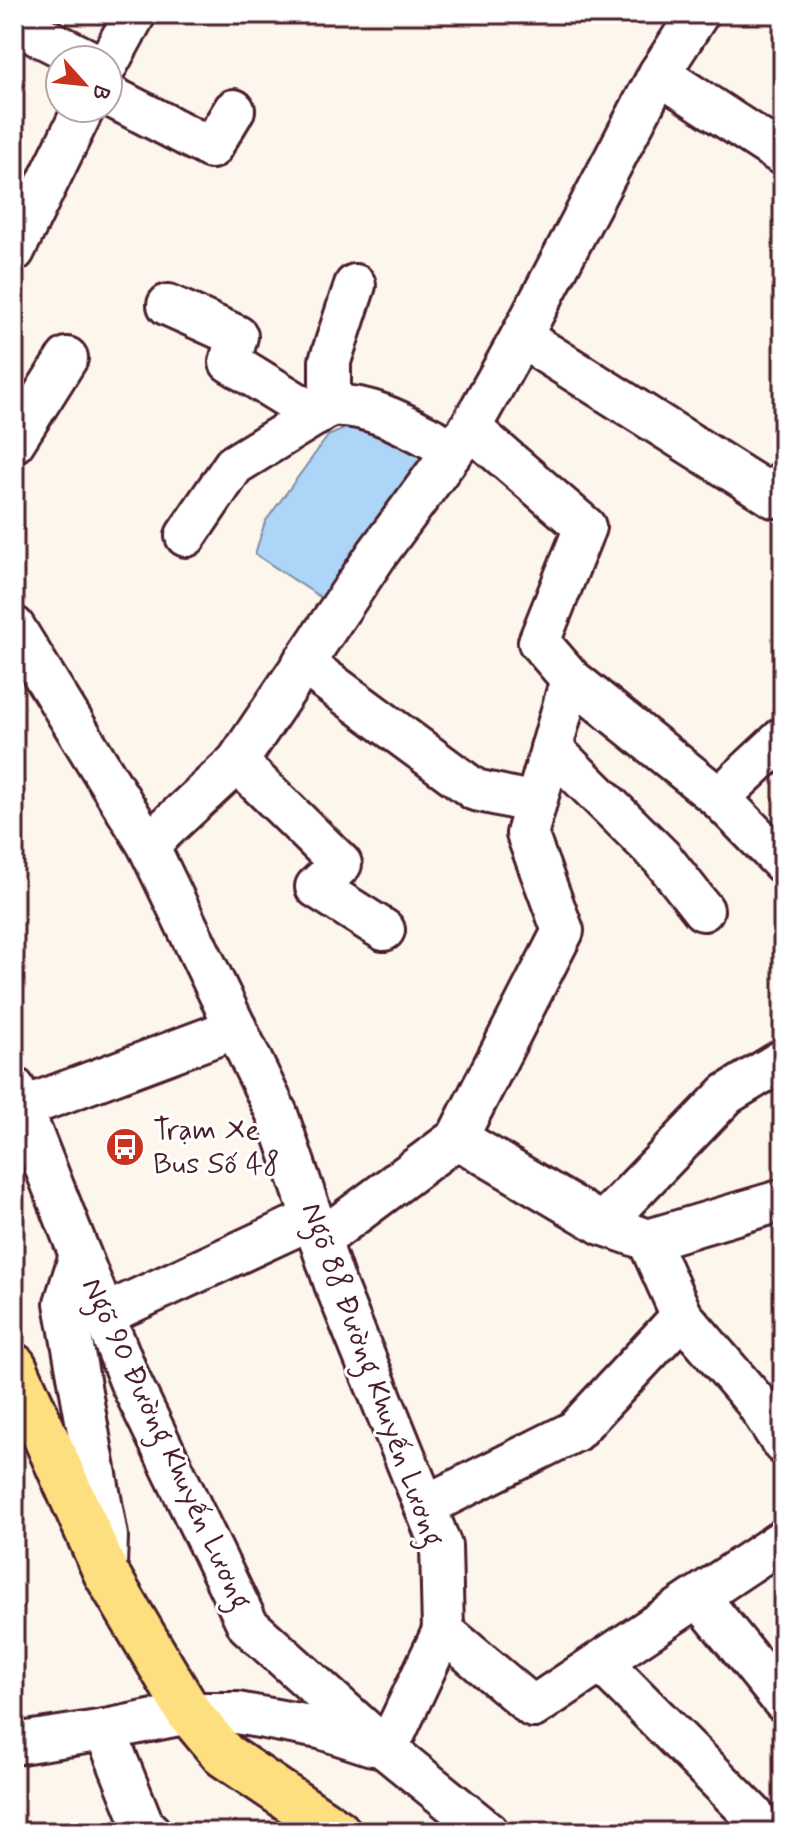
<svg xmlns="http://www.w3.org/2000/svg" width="797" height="1846" font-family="Mynerve,sans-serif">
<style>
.water{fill:#acd5f7;stroke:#858ca5;stroke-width:2}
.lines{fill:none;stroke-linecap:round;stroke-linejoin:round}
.minor-casing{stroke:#4a1f2b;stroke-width:46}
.major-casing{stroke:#4a1f2b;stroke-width:50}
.minor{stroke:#fff;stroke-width:40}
.major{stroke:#fedf80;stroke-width:44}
.labels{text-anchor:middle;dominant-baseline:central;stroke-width:6;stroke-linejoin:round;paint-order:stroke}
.poi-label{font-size:30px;fill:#4a1f2b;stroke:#fff;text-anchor:start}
.street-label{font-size:30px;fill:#4a1f2b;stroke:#fff}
</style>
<rect width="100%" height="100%" fill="#fcf6ed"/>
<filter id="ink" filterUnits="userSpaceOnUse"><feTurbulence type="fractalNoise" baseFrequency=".0125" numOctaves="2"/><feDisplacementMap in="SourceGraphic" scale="16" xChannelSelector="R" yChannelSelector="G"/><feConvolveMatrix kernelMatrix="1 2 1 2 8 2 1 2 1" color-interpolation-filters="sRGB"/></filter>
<g filter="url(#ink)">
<!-- water -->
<path class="water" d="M360 422 433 453 334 606 255 554 265 522 328 436Z"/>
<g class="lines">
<!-- minor casing -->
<g class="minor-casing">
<g id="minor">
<path d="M14 23 88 60"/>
<path d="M108 63 135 14"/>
<path d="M659 74 783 155"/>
<path d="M108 95 211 148 234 110"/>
<path d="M14 251 84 108"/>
<path d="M168 305 237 336 230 362 316 415"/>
<path d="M521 337 774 497 783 482"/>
<path d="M330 406V361L355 285"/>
<path d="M470 428 585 527 539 642 571 679 719 798 783 863"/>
<path d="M14 442 67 358"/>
<path d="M186 536 234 465 330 406C373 402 417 432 454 450"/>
<path d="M14 627 148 845 277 1114 335 1284 441 1546 443 1631 387 1750"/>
<path d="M303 663 475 790 535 803"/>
<path d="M551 748 662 858 703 910"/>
<path d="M237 762 341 864 316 887 384 930"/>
<path d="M719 798 783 738"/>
<path d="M148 845 237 762 377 554 470 428 521 337 659 74 698 14"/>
<path d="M14 1088 130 1381 248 1625 387 1750 488 1832"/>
<path d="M22 1108 236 1028"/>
<path d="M457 1138 602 1224 648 1240 783 1200"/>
<path d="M602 1224 727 1094 783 1060"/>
<path d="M320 1240 457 1138 563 931 527 834 571 679"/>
<path d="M648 1240 682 1316"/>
<path d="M80 1255 65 1303 107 1536 106 1565"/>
<path d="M104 1315 313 1218"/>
<path d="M425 1506 575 1431 682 1316 755 1401 783 1444"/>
<path d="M699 1597 783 1701"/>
<path d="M443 1631 533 1707 783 1540"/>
<path d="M601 1662 753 1815"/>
<path d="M105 1730 144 1827 150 1832"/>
<path d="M14 1744 105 1730 189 1713H237L320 1728 372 1745"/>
</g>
</g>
<!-- major casing -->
<g class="major-casing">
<path id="major" d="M14 1366 106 1573 189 1713 224 1755 338 1832"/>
</g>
<!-- minor -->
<use href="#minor" class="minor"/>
<!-- major -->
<use href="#major" class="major"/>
</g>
</g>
<!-- icons -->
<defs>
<g id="bus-disc" transform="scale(2)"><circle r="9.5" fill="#c8321e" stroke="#fff"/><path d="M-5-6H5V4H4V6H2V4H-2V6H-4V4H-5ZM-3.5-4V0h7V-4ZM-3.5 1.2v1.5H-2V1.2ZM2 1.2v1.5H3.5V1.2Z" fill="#fff"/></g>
</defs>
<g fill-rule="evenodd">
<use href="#bus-disc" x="125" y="1147"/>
</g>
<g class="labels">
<!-- poi labels -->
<g class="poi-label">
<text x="153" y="1130">Trạm Xe<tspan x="153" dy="34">Bus Số 48</tspan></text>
</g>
<!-- street labels -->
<g class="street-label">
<text transform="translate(372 1375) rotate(70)">Ngõ 88 Đường Khuyến Lương</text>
<text transform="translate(166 1444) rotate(65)">Ngõ 90 Đường Khuyến Lương</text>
</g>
</g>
<!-- margin -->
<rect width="797" height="1846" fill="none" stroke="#fff" stroke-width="48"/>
<rect x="24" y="24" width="749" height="1798" fill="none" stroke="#4a1f2b" stroke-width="3" filter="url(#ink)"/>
<!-- north arrow -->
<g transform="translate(84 84) rotate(117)"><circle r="38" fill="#ffffff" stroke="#b7a5aa" stroke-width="2"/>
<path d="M0-6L14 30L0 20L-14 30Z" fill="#c8321e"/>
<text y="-12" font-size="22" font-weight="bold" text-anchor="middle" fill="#4a1f2b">B</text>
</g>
</svg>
